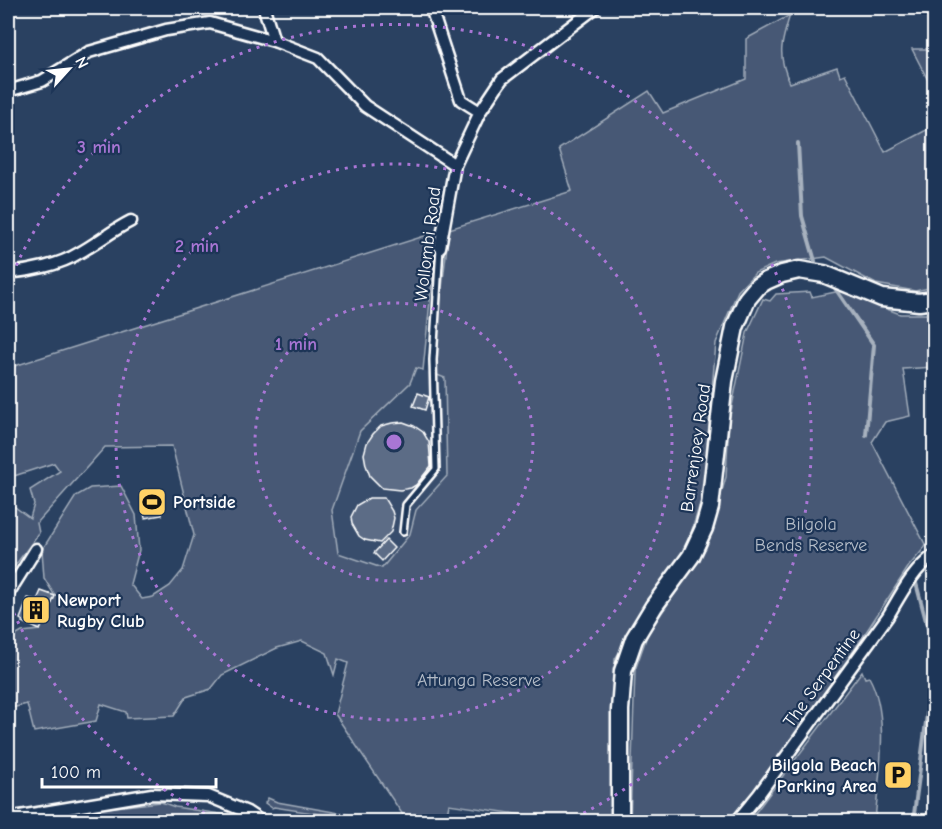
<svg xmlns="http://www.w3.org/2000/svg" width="942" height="829" font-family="'Comic Neue',sans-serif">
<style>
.built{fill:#394e6c}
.green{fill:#465975;stroke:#a2acba;stroke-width:1.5}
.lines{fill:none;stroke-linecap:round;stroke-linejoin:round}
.stream{stroke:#a7b1be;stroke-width:4}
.building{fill:#5b6c86;stroke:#fff;stroke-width:1.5}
.lane-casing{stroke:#fff;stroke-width:10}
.street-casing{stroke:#fff;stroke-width:15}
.primary-casing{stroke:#fff;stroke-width:21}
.lane{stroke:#1d3557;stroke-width:5}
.street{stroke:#1d3557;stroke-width:10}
.primary{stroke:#1d3557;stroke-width:16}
.ring{fill:none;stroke:#a976d5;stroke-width:3;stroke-dasharray:3 6}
.labels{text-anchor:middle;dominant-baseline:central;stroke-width:4.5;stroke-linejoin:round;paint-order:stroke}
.street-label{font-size:18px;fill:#fff;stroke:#1d3557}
.poi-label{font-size:18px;font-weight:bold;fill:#fff;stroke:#1d3557;text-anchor:start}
.park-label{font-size:18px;fill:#b5bdc8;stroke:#1d3557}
.centre{fill:#a976d5;stroke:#1d3557;stroke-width:3}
.ring-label{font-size:18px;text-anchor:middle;font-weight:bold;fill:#a976d5;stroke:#1d3557;stroke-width:4.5;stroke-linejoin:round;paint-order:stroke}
</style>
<rect width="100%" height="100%" fill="#2a4161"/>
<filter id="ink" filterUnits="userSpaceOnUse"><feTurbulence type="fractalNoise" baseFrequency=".0167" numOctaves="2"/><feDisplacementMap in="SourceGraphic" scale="12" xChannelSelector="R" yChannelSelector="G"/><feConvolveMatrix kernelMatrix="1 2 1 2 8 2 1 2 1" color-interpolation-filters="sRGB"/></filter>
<g filter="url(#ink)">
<!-- built -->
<path class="built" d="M386 357 477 389 424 539 388 593 312 566Z"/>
<!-- green -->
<g class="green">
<path d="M790 15C781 43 777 56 790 83L837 67 840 76 845 74 885 152 934 126V287L915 291 876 284 826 257 775 264 755 273 738 291 716 343 703 494 687 546 615 659 613 821H564L449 804 446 821H407L335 714 348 663 338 659 334 675 327 653 302 641 277 648 222 675 211 689 186 697 174 716 127 718 126 712 101 704 96 721 34 732 27 704 8 709V640L22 632 40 630 55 596 44 578 42 550 76 496 90 488 121 486 136 515 139 550 130 584 142 599 153 597 170 586 183 570 194 535 172 446 105 447 37 523 39 533 8 575V502L30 518 34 504 30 490 60 471 54 463 8 478V368L437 232 423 370 416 368 410 383 360 431 332 510 338 553 382 568 410 534 416 510 447 476 445 378 432 373 449 229 572 191 559 149 649 91 663 113 746 79V39Z"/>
<path d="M912 49H934V92Z"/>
<path d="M840 291 900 314H934V367L903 369 910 416 885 422 872 442 926 546 909 566 855 649 747 801 731 820 630 822 635 670 648 633 706 548 726 477 729 421 747 333 763 299 770 301 776 294 810 292 812 297Z"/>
<path d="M862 671 865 678 869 677C891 716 878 778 875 821H749Z"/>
<path d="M268 798 277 802 373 819 376 821H364L274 807 272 808 265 803Z"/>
<path d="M161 802 175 807 239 817 245 821H25L106 808Z"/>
</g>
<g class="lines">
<!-- stream -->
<g class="stream">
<path d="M798 143 802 216 815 261"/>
<path d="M835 288 874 345 866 435"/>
<path d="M913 822 932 676 930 636 916 583"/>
</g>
</g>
<!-- building -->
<g class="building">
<path d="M418 393 429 397 425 410 413 406Z"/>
<path d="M403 422 414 426 423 432 429 442 431 466 416 485 411 488 400 490 382 488 370 476 366 465 364 454 367 443 373 434 381 426 392 423Z"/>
<path d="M158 489 162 515 145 518 140 493Z"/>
<path d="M369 498H384L392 511 394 518 391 532 380 543 365 540 359 536 352 524 351 517 357 505Z"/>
<path d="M386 540 394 548 382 561 374 553Z"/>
<path d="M41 591 55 596 40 630 22 622 23 621 20 619 28 598 37 600Z"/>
</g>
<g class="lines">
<!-- lane casing -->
<g class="lane-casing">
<g id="lane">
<path d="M403 532 406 505 436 469 433 360 440 247"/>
<path d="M8 571 17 580"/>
</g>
</g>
<!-- street casing -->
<g class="street-casing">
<g id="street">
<path d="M264 8 274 41"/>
<path d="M431 8 461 100 480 112"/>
<path d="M8 91 42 81 89 52 166 30 210 23 274 41 318 58 365 106 455 165"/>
<path d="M440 247 455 165 480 112 502 79 595 8"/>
<path d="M8 273C30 271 60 265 79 253 97 243 113 230 131 221"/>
<path d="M8 594 36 549"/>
<path d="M8 818 152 794 208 796 247 812 262 822"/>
<path d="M736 822 759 794 888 616C901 594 913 570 934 555"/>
</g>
</g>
<!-- primary casing -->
<g class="primary-casing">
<path id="primary" d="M620 822V710L623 671 634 639 654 606 691 556 704 528 710 507 724 381 735 327 747 299 758 286 766 281 782 274 799 270 824 274 882 298 919 302 934 300"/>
</g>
<!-- lane -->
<use href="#lane" class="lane"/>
<!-- street -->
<use href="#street" class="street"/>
<!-- primary -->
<use href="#primary" class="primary"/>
</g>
</g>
<!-- distance rings -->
<g class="ring">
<circle cx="394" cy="442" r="139"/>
<circle cx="394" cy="442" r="278"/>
<path d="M221 821A417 417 0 0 1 9 602M9 282A417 417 0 1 1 567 821"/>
</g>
<!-- icons -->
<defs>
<g id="stadium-square" transform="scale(1.5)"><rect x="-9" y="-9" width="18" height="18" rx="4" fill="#ffd166" stroke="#1d3557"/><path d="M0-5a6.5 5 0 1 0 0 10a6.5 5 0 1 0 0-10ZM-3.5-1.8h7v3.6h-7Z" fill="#111"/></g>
<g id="building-square" transform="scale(1.5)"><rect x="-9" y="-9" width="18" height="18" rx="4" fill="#ffd166" stroke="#1d3557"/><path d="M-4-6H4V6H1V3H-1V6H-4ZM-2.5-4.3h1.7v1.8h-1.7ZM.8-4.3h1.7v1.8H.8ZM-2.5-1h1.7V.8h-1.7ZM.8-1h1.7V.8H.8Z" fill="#111"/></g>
<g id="parking-square" transform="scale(1.5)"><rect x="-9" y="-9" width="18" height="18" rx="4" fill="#ffd166" stroke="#1d3557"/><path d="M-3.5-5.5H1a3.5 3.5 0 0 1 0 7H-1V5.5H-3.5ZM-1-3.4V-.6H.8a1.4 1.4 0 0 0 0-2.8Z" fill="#111"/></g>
</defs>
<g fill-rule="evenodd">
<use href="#stadium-square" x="152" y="502"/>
<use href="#building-square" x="36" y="610"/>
<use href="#parking-square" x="898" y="775"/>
</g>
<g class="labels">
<!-- street labels -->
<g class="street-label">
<text transform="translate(428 244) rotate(-83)">Wollombi Road</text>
<text transform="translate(696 448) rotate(-82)">Barrenjoey Road</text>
<text transform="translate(822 678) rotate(-54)">The Serpentine</text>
</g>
<!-- poi labels -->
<g class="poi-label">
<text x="173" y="502">Portside</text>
<text x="57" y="600">Newport<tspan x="57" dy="21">Rugby Club</tspan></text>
<text x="877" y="765" text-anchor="end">Bilgola Beach<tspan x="877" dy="21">Parking Area</tspan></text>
</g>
<!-- park labels -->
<g class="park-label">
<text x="811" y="524">Bilgola<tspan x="811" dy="21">Bends Reserve</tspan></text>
<text x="479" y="680">Attunga Reserve</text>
</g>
</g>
<circle cx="394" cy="442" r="9" class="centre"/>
<g class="ring-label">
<text x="99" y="153">3 min</text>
<text x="197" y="252">2 min</text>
<text x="296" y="350">1 min</text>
</g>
<!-- margin -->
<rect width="942" height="829" fill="none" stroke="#1d3557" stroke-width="30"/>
<rect x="15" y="15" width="912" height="799" fill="none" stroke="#fff" stroke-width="2" filter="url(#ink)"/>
<!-- north arrow -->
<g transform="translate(69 69) rotate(63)" stroke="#1d3557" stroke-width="4.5" paint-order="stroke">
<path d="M0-4.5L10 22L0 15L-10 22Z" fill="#ffffff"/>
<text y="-9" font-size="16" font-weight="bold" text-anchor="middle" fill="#ffffff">N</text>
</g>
<!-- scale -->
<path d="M42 778v9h174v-9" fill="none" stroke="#ffffff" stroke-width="3"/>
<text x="51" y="778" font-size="18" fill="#ffffff" stroke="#1d3557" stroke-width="4.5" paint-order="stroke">100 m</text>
</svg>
